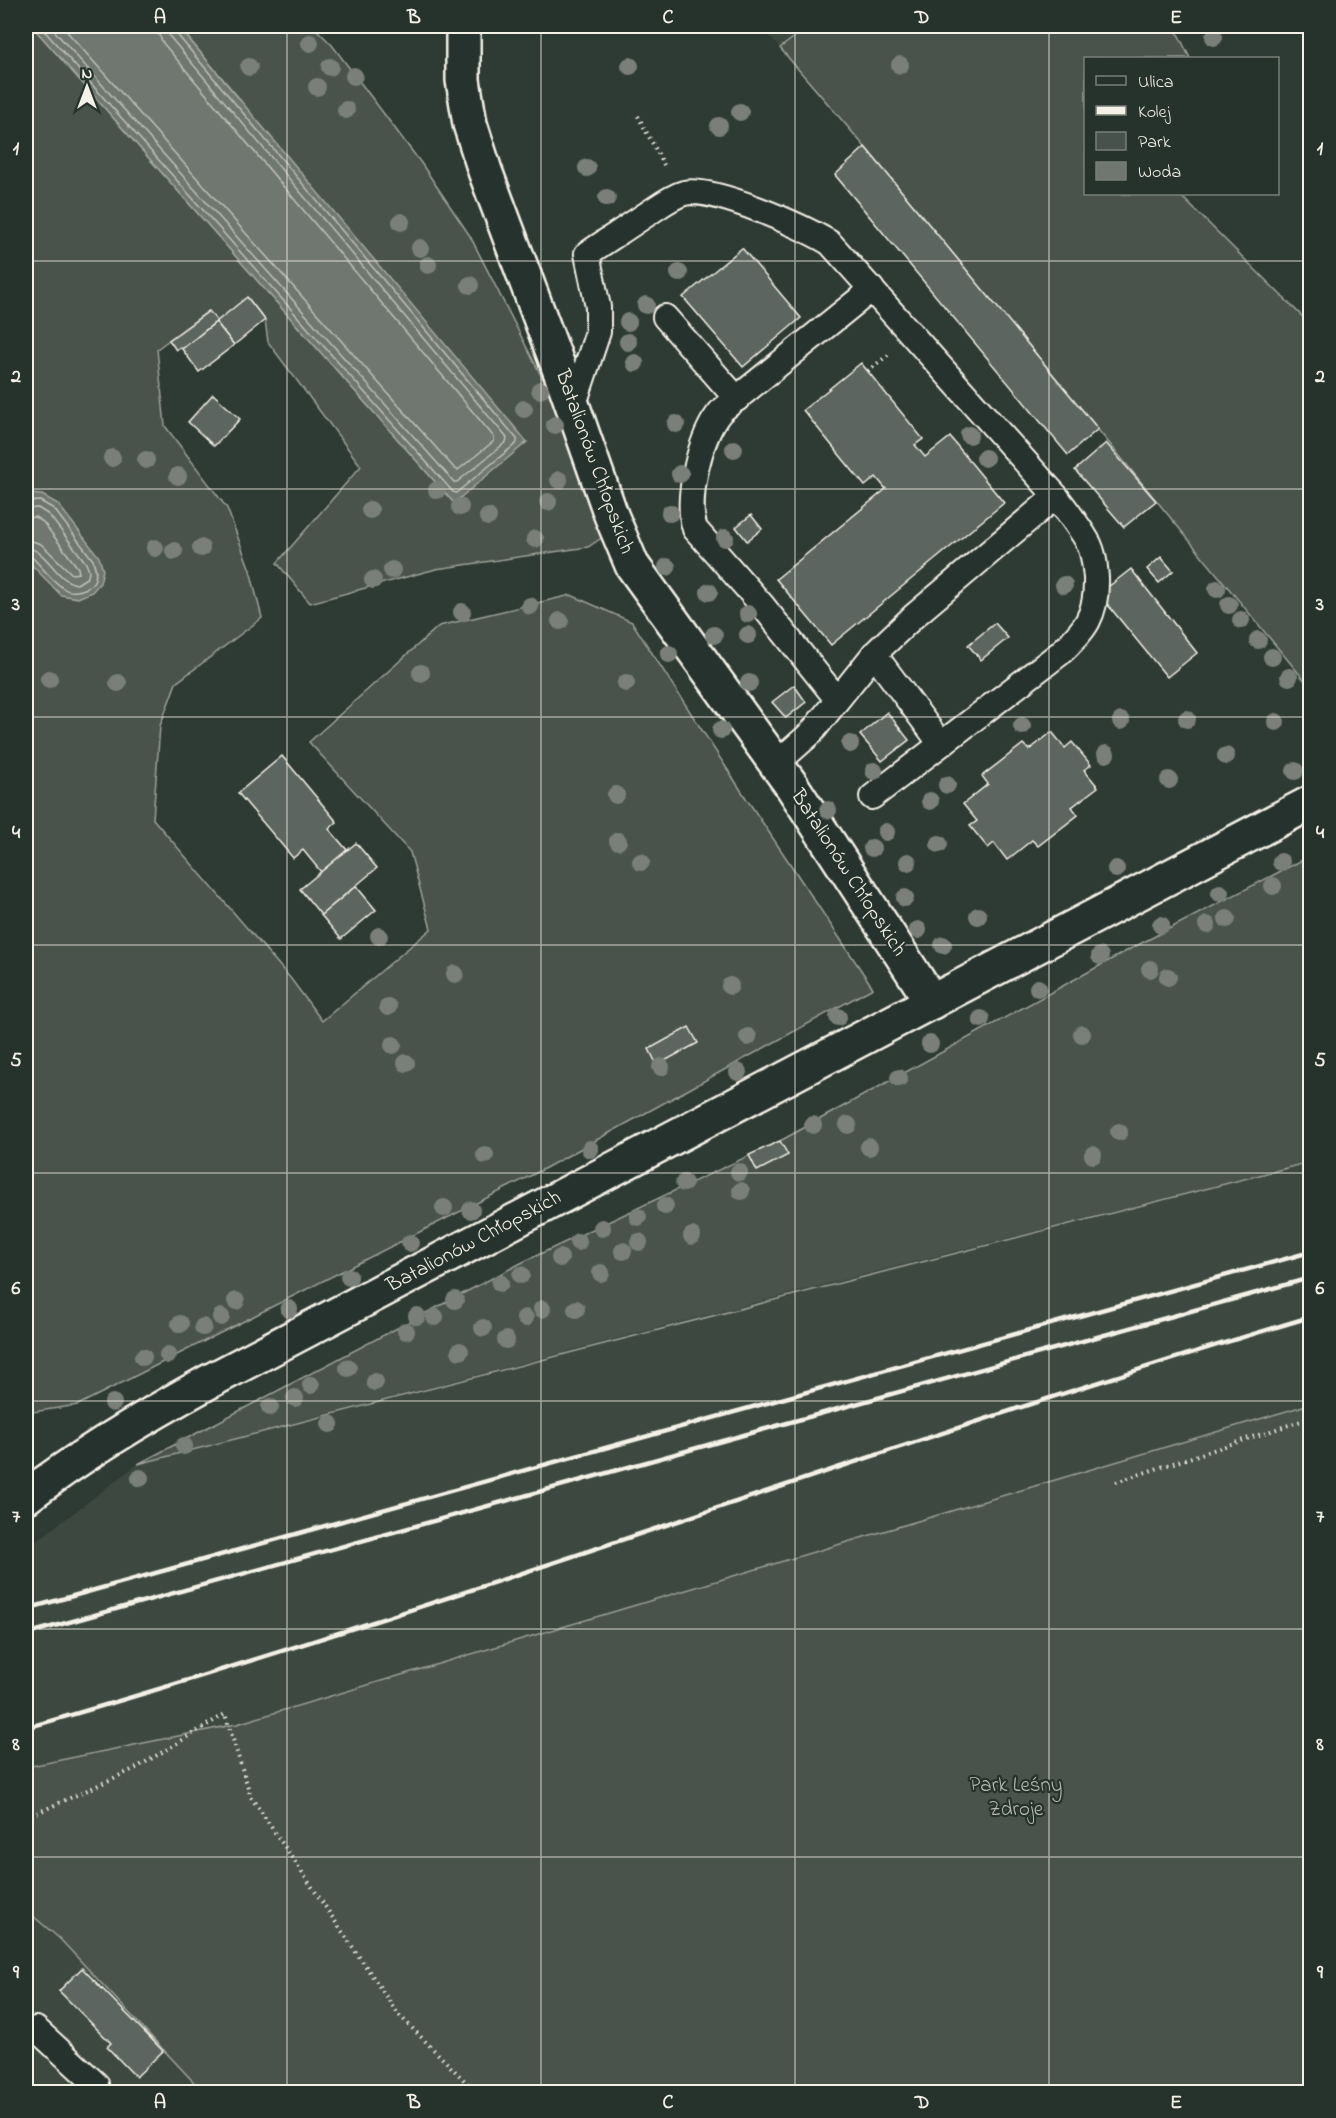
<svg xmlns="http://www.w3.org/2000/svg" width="1336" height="2118" font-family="'Indie Flower',sans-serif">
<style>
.built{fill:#3c4841}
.green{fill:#48524c;stroke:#9ea29a;stroke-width:1.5}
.water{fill:#6f7770;stroke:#a4a8a0;stroke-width:1.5}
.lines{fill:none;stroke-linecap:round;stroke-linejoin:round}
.shore{stroke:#bfc0b8;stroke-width:1.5}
.building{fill:#5c655e;stroke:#f4f1e8;stroke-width:1.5}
.service-casing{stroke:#f4f1e8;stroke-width:28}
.minor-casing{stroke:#f4f1e8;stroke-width:38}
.tertiary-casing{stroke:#f4f1e8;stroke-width:38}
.path{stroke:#f4f1e8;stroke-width:4;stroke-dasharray:1.5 4.5;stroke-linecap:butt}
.service{stroke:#26332d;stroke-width:24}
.minor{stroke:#26332d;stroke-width:33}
.tertiary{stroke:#26332d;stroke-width:33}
.rail{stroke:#f4f1e8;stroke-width:4.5}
.tree{fill:#7a8079}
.grid{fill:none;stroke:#f4f1e8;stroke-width:1.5;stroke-opacity:0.55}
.labels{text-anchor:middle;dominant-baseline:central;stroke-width:4.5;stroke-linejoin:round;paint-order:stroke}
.street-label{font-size:21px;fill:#f4f1e8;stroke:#26332d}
.park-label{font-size:21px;fill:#b8b9b1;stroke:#26332d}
.neatline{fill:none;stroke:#f4f1e8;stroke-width:2}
.grid-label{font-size:20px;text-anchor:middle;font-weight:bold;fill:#f4f1e8}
</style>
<rect width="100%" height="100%" fill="#2e3b34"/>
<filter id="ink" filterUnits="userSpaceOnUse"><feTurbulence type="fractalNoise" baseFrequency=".0167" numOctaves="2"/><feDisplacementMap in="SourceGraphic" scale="12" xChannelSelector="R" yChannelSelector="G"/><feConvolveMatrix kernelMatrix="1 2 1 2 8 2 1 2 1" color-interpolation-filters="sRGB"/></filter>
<g filter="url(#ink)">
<!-- built -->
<g class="built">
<path d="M760 26H809L780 48Z"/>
<path d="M1310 1162V1404L237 1724 26 1767V1549L138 1464 586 1346 1036 1230Z"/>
<path d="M26 1910 60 1939 203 2092H26Z"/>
</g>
<!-- green -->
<g class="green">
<path d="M26 26H32L454 503 239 98 178 26H313L332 45 421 163 470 236 555 403 603 537 588 547 436 569 310 603 277 563 361 466 268 342 265 320 248 298 216 322 208 311 157 349 165 426 227 508 250 570 262 618 176 683 160 726 153 819 291 979 322 1021 431 929 410 852 309 742 439 626 571 595 632 622 744 795 873 988 540 1171 78 1405 26 1413Z"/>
<path d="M809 26H1174L1190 58H1086V194H1179L1310 324V687L865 147 780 48Z"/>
<path d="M1310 856V1162C919 1259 529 1361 138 1464L523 1262 780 1141 1132 948Z"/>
<path d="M1310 1404V2092H203L60 1939 26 1910V1767L237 1724Z"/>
</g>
<!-- water -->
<g class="water">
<path d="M32 26H178L527 442 454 503Z"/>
<path d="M29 494 42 495 58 504 99 557 103 570 100 583 92 592 78 598 61 595 26 559V497Z"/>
</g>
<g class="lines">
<!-- shore -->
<g class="shore">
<path d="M40 26 453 492 456 493 517 443V439L175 32 174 26"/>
<path d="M50 26 454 482H457L506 442 507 438 170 37 166 26"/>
<path d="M62 26 455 469 458 470 494 441V437L163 43 159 35 157 26"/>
<path d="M26 502 40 501 54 509 93 560C95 566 97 572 95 579 91 590 72 595 63 588 51 580 42 567 32 557L26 556"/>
<path d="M26 509 38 508 49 515 86 563 89 571 88 577 77 584C55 581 48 549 26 548"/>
<path d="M26 518 35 517 43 522 78 568 79 573 72 574 41 544 26 539"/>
</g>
</g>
<!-- building -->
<g class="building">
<path d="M865 147 1098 429 1068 455 835 175Z"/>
<path d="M742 248 801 318 743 367 683 297Z"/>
<path d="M247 297 265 320 234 345 216 322Z"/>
<path d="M209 311 217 321 182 349 180 347 176 350 169 340Z"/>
<path d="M216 322 234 345 199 372 182 349Z"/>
<path d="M861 363 923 439 915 445 925 457 950 437 1004 503 831 645 776 579 886 489 876 477 865 486 803 410Z"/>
<path d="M213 394 240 419 214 446 188 422Z"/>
<path d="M1106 443 1156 501 1124 527 1075 470Z"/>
<path d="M751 515 762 529 747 541 736 527Z"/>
<path d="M1161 557 1173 571 1159 583 1147 569Z"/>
<path d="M1131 569 1197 653 1167 677 1099 594Z"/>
<path d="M995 623 1008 638 981 660 968 645Z"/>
<path d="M794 685 806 702 786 718 772 702Z"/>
<path d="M887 712 909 740 882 761 860 735Z"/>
<path d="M1052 732 1065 748 1072 742 1091 765 1084 770 1098 787 1072 807 1078 815 1038 846 1032 840 1007 860 994 843 988 848 970 826 977 821 963 804 988 784 982 776 1023 744 1029 750Z"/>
<path d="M282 756 337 822 329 829 347 850 321 872 303 850 293 858 238 793Z"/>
<path d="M356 843 377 868 321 915 300 889Z"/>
<path d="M356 886 376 910 341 939 321 915Z"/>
<path d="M689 1027 698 1043 657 1065 649 1049Z"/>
<path d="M780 1141 788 1155 757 1171 749 1155Z"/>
<path d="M82 1968 163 2051 136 2077 107 2047 111 2043 59 1991Z"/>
</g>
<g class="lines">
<!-- service casing -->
<g class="service-casing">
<g id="service">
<path d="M665 317 737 399"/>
<path d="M573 407 598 332V307L587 254C606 241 625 229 644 216 657 208 670 197 684 193 713 186 804 227 830 243L1056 496 914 616 874 654 811 733 776 764"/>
<path d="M874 654 941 744"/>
<path d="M837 699 762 605 695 529C685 499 700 435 721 411L872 289"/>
<path d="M872 797 1059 654C1085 630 1097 616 1096 578 1095 566 1094 553 1088 542 1079 526 1067 511 1056 496"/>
<path d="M36 2029 96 2084 87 2092"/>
</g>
</g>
<!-- minor casing -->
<g class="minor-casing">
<path id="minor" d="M463 26V80L470 124 485 171 566 387 611 515 632 565 792 786 932 1002"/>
</g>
<!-- tertiary casing -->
<g class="tertiary-casing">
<path id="tertiary" d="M26 1497C83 1453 146 1416 210 1381L1310 803"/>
</g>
<!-- path -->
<g class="path">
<path d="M638 116 664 165"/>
<path d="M868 371 888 355"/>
<path d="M1116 1482 1310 1418"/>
<path d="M26 1818 136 1768 225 1714 251 1797 398 2014 476 2092"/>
</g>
<!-- service -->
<use href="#service" class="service"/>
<!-- minor -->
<use href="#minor" class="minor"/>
<!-- tertiary -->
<use href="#tertiary" class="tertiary"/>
<!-- rail -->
<g class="rail">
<path d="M26 1609 1310 1252"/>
<path d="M26 1634 1310 1278"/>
<path d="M26 1728C458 1605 879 1445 1310 1317"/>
</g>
</g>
<!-- trees -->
<g class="tree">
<circle cx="1214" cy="37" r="9"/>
<circle cx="310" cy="43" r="9"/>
<circle cx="900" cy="65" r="9"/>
<circle cx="630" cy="66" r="9"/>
<circle cx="249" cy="67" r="9"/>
<circle cx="330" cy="67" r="9"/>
<circle cx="354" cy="76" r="9"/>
<circle cx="317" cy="87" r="9"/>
<circle cx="346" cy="110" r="9"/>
<circle cx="740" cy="112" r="9"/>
<circle cx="719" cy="126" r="9"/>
<circle cx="587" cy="168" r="9"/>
<circle cx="607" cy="198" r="9"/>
<circle cx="401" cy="222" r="9"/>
<circle cx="420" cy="248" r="9"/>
<circle cx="428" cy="265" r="9"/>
<circle cx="679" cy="273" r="9"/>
<circle cx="470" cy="285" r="9"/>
<circle cx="646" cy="305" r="9"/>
<circle cx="628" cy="322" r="9"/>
<circle cx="628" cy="342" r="9"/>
<circle cx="635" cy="363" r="9"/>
<circle cx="540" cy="390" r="9"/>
<circle cx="524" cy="409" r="9"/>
<circle cx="676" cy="424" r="9"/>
<circle cx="555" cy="425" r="9"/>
<circle cx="969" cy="435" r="9"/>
<circle cx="734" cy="449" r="9"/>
<circle cx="112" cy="458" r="9"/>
<circle cx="985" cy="458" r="9"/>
<circle cx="146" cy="460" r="9"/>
<circle cx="680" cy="474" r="9"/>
<circle cx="178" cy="476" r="9"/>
<circle cx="559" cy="480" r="9"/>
<circle cx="437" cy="490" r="9"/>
<circle cx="548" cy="502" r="9"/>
<circle cx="460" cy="507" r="9"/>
<circle cx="370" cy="510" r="9"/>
<circle cx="670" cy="513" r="9"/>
<circle cx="488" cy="517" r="9"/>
<circle cx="725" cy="538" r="9"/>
<circle cx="535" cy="539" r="9"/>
<circle cx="155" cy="548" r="9"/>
<circle cx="201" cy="548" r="9"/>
<circle cx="174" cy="551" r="9"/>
<circle cx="667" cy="567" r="9"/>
<circle cx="392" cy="570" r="9"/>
<circle cx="373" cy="580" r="9"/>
<circle cx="1064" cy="585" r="9"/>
<circle cx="1217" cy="589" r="9"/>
<circle cx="709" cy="592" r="9"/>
<circle cx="1229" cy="605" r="9"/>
<circle cx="530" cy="606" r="9"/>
<circle cx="462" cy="612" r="9"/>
<circle cx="748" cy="614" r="9"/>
<circle cx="1241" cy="620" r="9"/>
<circle cx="560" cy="621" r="9"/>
<circle cx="714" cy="635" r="9"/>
<circle cx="748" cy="635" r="9"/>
<circle cx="1258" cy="640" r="9"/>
<circle cx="669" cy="654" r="9"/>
<circle cx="1272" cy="657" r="9"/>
<circle cx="421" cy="673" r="9"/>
<circle cx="1289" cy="677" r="9"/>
<circle cx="49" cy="679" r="9"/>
<circle cx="118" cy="683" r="9"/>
<circle cx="626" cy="683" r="9"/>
<circle cx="749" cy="683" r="9"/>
<circle cx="1187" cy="719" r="9"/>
<circle cx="1121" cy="721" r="9"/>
<circle cx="1276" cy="722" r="9"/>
<circle cx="1022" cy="726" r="9"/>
<circle cx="721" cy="730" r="9"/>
<circle cx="850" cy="744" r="9"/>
<circle cx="1106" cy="754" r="9"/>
<circle cx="1226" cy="756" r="9"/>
<circle cx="874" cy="771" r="9"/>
<circle cx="1295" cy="771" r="9"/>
<circle cx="1169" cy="780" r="9"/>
<circle cx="947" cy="785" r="9"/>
<circle cx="616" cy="795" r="9"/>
<circle cx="930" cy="801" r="9"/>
<circle cx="828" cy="810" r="9"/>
<circle cx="886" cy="832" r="9"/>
<circle cx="618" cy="841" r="9"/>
<circle cx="939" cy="844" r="9"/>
<circle cx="872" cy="848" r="9"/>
<circle cx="641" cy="862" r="9"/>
<circle cx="908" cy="862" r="9"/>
<circle cx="1281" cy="862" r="9"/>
<circle cx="1116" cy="869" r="9"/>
<circle cx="1273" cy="886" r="9"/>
<circle cx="1220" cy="893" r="9"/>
<circle cx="905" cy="898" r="9"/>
<circle cx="978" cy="916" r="9"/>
<circle cx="1227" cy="919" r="9"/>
<circle cx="1161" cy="925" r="9"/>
<circle cx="1207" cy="925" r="9"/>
<circle cx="918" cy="930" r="9"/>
<circle cx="379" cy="936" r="9"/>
<circle cx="943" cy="945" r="9"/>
<circle cx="1100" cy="956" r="9"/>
<circle cx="1150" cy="969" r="9"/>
<circle cx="455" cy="974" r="9"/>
<circle cx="1168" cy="977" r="9"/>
<circle cx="730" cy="986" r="9"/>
<circle cx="1038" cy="988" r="9"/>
<circle cx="388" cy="1007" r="9"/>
<circle cx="838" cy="1017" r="9"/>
<circle cx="981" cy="1019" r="9"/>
<circle cx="1082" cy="1034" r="9"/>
<circle cx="748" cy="1037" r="9"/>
<circle cx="930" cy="1044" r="9"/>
<circle cx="393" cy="1045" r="9"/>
<circle cx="406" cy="1063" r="9"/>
<circle cx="661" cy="1067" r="9"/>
<circle cx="738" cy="1072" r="9"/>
<circle cx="899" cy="1078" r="9"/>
<circle cx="813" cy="1125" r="9"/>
<circle cx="848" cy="1125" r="9"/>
<circle cx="1119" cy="1132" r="9"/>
<circle cx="869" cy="1147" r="9"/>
<circle cx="590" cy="1149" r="9"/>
<circle cx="485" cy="1155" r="9"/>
<circle cx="1093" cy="1155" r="9"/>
<circle cx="739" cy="1172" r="9"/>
<circle cx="684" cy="1183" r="9"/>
<circle cx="741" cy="1191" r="9"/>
<circle cx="665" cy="1206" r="9"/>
<circle cx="444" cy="1208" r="9"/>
<circle cx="471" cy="1210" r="9"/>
<circle cx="638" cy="1217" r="9"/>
<circle cx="602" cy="1228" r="9"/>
<circle cx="692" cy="1236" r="9"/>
<circle cx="578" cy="1242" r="9"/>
<circle cx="639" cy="1242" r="9"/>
<circle cx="410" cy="1243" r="9"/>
<circle cx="623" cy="1251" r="9"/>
<circle cx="560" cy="1258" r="9"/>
<circle cx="601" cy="1273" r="9"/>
<circle cx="521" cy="1275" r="9"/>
<circle cx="349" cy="1277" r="9"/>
<circle cx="500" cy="1283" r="9"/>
<circle cx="455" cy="1300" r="9"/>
<circle cx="236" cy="1301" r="9"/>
<circle cx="289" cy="1309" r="9"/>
<circle cx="542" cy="1309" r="9"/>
<circle cx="576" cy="1309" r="9"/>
<circle cx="417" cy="1316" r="9"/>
<circle cx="221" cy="1317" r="9"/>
<circle cx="435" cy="1317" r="9"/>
<circle cx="525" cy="1318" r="9"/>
<circle cx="180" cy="1324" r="9"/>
<circle cx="203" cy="1327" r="9"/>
<circle cx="483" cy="1328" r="9"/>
<circle cx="406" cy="1331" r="9"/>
<circle cx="506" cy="1340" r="9"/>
<circle cx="460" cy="1351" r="9"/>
<circle cx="168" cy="1355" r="9"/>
<circle cx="143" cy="1357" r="9"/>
<circle cx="348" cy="1368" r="9"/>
<circle cx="375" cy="1382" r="9"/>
<circle cx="311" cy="1385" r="9"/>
<circle cx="295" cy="1398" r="9"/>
<circle cx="113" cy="1403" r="9"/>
<circle cx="270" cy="1407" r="9"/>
<circle cx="330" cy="1424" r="9"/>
<circle cx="184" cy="1446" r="9"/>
<circle cx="140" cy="1478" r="9"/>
</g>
</g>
<!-- grid -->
<path class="grid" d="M287 26V2092M541 26V2092M795 26V2092M1049 26V2092M26 261H1310M26 489H1310M26 717H1310M26 945H1310M26 1173H1310M26 1401H1310M26 1629H1310M26 1857H1310"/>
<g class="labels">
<!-- street labels -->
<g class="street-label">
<text transform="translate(594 462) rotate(70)">Batalionów Chłopskich</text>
<text transform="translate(848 873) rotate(57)">Batalionów Chłopskich</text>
<text transform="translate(474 1242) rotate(-28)">Batalionów Chłopskich</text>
</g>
<!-- park labels -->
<g class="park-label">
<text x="1016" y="1786">Park Leśny<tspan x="1016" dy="24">Zdroje</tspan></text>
</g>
</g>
<!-- margin -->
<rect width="1336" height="2118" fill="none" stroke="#26332d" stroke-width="66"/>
<!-- legend -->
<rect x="1084" y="57" width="195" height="138" fill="#26332d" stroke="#787f78" stroke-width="1.5"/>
<rect x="1096" y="76" width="30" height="9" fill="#26332d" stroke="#787f78" stroke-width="1.5"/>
<text x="1138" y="87" font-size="18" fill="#f4f1e8">Ulica</text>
<rect x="1096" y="106" width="30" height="9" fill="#f4f1e8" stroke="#787f78" stroke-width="1.5"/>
<text x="1138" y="117" font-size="18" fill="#f4f1e8">Kolej</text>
<rect x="1096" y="132" width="30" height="18" fill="#48524c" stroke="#787f78" stroke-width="1.5"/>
<text x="1138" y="147" font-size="18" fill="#f4f1e8">Park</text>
<rect x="1096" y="162" width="30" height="18" fill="#6f7770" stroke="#787f78" stroke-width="1.5"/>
<text x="1138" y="177" font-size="18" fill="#f4f1e8">Woda</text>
<!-- north arrow -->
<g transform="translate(87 87)" stroke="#26332d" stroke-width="4.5" paint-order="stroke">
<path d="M0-4.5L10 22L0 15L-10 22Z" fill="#f4f1e8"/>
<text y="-9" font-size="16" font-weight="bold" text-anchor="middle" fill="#f4f1e8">N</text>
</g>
<rect x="33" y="33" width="1270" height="2052" class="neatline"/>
<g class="grid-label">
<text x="160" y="23">A</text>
<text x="414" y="23">B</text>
<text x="668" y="23">C</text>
<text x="922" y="23">D</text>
<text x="1176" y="23">E</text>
<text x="16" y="154">1</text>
<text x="1320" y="154">1</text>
<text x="16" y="382">2</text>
<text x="1320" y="382">2</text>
<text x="16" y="610">3</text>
<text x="1320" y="610">3</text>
<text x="16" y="838">4</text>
<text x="1320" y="838">4</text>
<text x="16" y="1066">5</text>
<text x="1320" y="1066">5</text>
<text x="16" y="1294">6</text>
<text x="1320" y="1294">6</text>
<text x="16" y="1522">7</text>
<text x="1320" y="1522">7</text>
<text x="16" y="1750">8</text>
<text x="1320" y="1750">8</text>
<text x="16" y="1978">9</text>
<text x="1320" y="1978">9</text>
<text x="160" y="2108">A</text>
<text x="414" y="2108">B</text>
<text x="668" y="2108">C</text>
<text x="922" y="2108">D</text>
<text x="1176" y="2108">E</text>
</g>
</svg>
